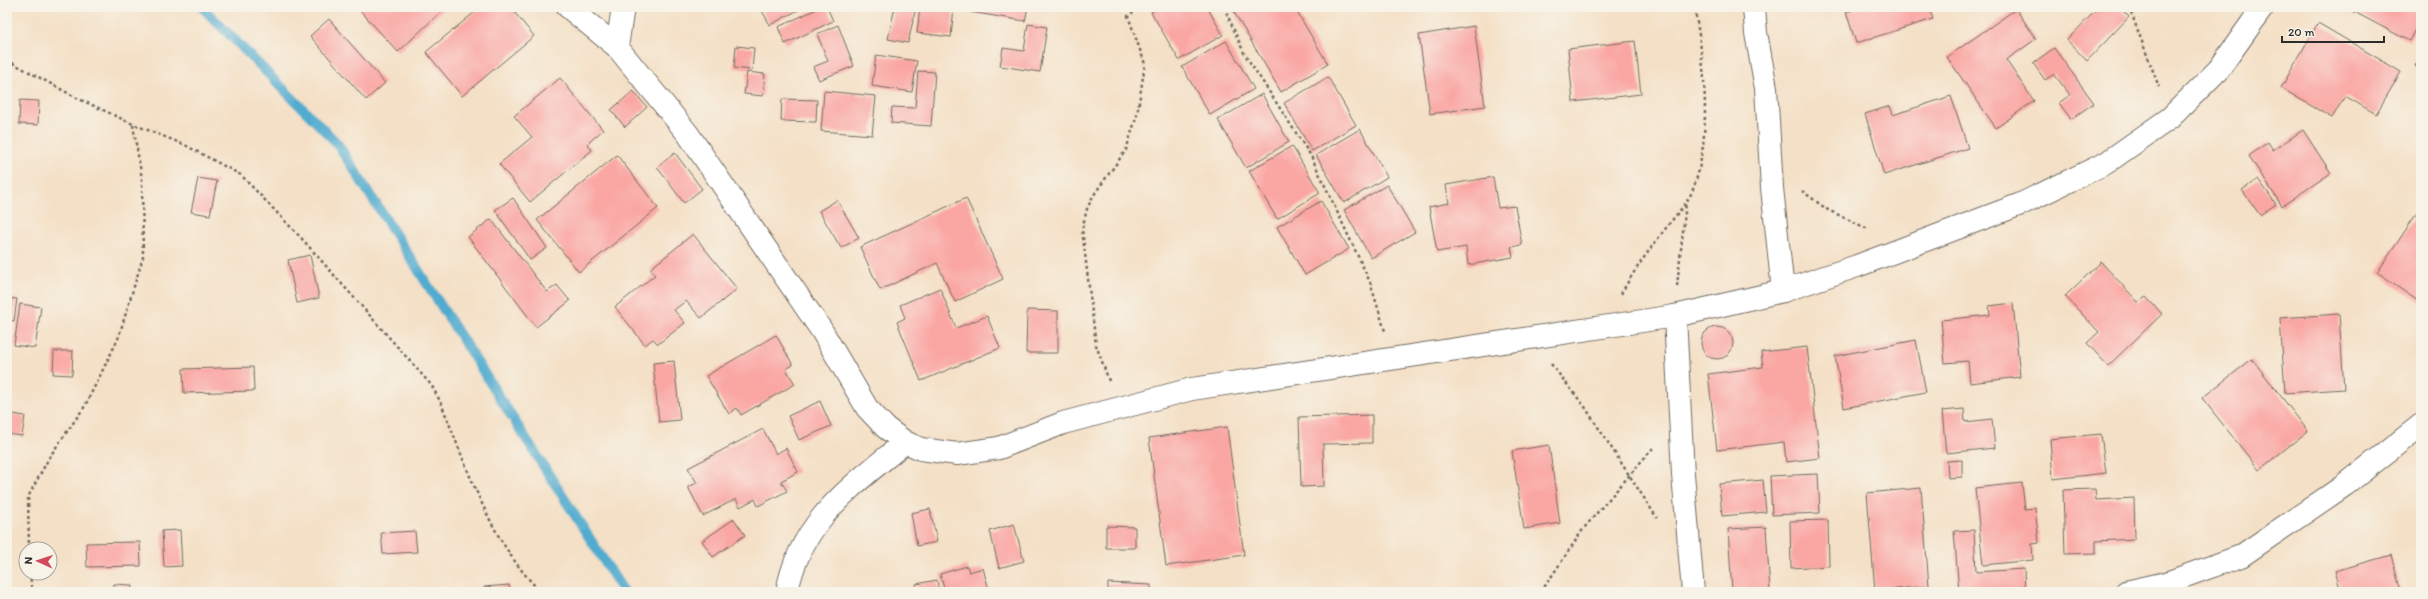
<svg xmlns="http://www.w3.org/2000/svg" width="2428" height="599" font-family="Itim,sans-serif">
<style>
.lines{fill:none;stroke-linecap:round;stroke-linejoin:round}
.stream{stroke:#51abcf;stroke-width:10}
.building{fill:#faa7a4}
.street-casing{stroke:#716a61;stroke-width:24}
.path{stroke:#716a61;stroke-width:2.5;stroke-dasharray:3 3;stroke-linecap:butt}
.street{stroke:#fff;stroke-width:22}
</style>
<rect width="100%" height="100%" fill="#f7f3e8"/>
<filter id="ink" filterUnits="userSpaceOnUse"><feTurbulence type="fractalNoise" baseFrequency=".025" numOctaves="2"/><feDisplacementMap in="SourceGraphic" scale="8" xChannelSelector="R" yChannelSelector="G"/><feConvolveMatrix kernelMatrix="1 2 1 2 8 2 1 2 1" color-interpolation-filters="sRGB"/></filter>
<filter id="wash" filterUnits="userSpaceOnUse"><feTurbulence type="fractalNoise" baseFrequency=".012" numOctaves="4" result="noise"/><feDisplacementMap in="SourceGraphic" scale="16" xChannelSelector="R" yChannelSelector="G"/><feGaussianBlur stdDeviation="0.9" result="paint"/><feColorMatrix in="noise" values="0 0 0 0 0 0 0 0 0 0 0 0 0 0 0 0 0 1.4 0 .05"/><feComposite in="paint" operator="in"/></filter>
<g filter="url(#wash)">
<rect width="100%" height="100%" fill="#f4e0c6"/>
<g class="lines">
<!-- stream -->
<path class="stream" d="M202 7 337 143 624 592"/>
</g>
<g id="blocks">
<!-- building -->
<g class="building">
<path d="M357 7H446L398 52Z"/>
<path d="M481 7H510L534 36 462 96 426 52Z"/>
<path d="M764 7H804L770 25 761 9Z"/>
<path d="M821 7H827L833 21 785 44 778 27Z"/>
<path d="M895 7H916L908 43 888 39Z"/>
<path d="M920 7H954L951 37 917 33Z"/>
<path d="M971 7H1028L1025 21 970 12Z"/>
<path d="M1160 7H1207L1223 35 1179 60 1151 12Z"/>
<path d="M1231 7H1294L1328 64 1281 92Z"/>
<path d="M1864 7H1929L1933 19 1856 43 1846 12Z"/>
<path d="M2099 7H2119L2129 17 2087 61 2067 40Z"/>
<path d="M2345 7H2415L2421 10V18L2409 41Z"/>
<path d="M2016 9 2036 39 2006 60 2034 101 1996 128 1947 57Z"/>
<path d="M329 19 385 83 366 100 310 36Z"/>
<path d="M2318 23 2401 72 2376 114 2345 96 2332 118 2281 88Z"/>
<path d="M1028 24 1047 27 1040 72 1000 66 1003 48 1024 51Z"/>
<path d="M838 25 854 66 819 80 813 67 828 61 817 34Z"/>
<path d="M1474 26 1485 106 1430 114 1419 35Z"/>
<path d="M1226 41 1254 89 1210 115 1182 67Z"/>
<path d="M1635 41 1641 94 1573 102 1568 49Z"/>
<path d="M736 46 754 48 752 70 734 68Z"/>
<path d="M2054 48 2094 103 2071 119 2059 103 2070 95 2054 74 2045 80 2033 63Z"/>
<path d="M876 55 917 61 912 92 872 86Z"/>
<path d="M2421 55V70L2415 66Z"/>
<path d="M918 71 935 72 931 126 891 123 892 107 915 108Z"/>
<path d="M747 72 765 74 763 96 744 94Z"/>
<path d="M1328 77 1356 125 1312 151 1284 103Z"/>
<path d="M560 78 603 130 587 144 592 150 530 202 499 164 532 137 514 116Z"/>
<path d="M633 91 647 107 625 127 611 110Z"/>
<path d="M824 91 876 96 872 135 821 131Z"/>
<path d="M1262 94 1289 142 1246 168 1218 120Z"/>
<path d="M1951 96 1968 148 1884 175 1865 114 1890 106 1893 115Z"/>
<path d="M782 99 817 100 816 122 781 121Z"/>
<path d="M20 100 39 101 38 125 19 124Z"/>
<path d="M1360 129 1387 177 1344 203 1316 155Z"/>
<path d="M2303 130 2331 173 2282 206 2249 156 2268 142 2273 150Z"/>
<path d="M1292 146 1320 193 1277 219 1249 171Z"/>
<path d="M675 153 702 189 684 203 657 167Z"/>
<path d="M617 155 658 208 579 272 537 220Z"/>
<path d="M1493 177 1498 208 1515 206 1522 245 1511 247 1513 257 1468 265 1466 247 1437 252 1429 207 1449 203 1446 185Z"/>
<path d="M198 178 217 181 210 215 191 212Z"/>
<path d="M2258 179 2276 204 2260 215 2242 190Z"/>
<path d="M1387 185 1415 232 1371 258 1344 210Z"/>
<path d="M513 198 547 248 530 260 495 210Z"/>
<path d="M966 198 1003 279 955 302 937 263 880 290 860 247Z"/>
<path d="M837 200 859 238 841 248 819 211Z"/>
<path d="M1321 201 1349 249 1305 275 1277 227Z"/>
<path d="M2421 207V303L2377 273Z"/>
<path d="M491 219 547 292 557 285 570 301 536 327 468 237Z"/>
<path d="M693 234 737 289 701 318 686 301 674 310 685 323 658 344 653 339 645 345 615 307 655 275 650 269Z"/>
<path d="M310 255 319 298 297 303 288 260Z"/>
<path d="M2101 262 2138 302 2146 297 2162 314 2108 366 2087 343 2099 332 2065 296Z"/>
<path d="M940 288 956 328 987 316 1000 348 921 381 897 322 905 318 900 305Z"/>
<path d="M7 298 17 299 14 321 7 320Z"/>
<path d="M2013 303 2020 377 1970 383 1968 361 1945 363 1941 320 1990 315 1989 306Z"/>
<path d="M20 304 41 307 35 348 14 345Z"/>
<path d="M1027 310 1058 311V353H1026Z"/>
<path d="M2339 314 2344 389 2285 393 2280 318Z"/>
<circle cx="1717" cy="343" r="16"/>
<path d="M776 335 793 365 786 369 795 384 741 415 737 408 729 414 706 376Z"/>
<path d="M1916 340 1926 392 1844 408 1835 356Z"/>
<path d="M1807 347 1820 458 1786 462 1784 442 1717 450 1708 374 1763 367 1761 352Z"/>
<path d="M54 351H73L72 375 53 374Z"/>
<path d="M2252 359 2308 431 2259 470 2202 398Z"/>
<path d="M674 361 680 420 659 422 653 363Z"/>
<path d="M253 367 254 391 184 393 183 369Z"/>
<path d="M820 401 831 426 799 440 788 416Z"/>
<path d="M1964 409 1965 422 1992 419 1995 448 1946 453 1942 411Z"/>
<path d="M7 413 25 416 22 436 7 434Z"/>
<path d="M1372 415V443L1323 444 1324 486 1301 487 1299 417Z"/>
<path d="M1227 427 1244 555 1166 566 1149 438Z"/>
<path d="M763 429 776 454 786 448 798 472 781 481 787 491 758 506 755 499 740 507 736 499 703 516 688 487 697 483 688 468Z"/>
<path d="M2101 434 2106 473 2053 479 2050 439Z"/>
<path d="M1549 445 1560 523 1524 529 1512 451Z"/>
<path d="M1962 460V477L1948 478 1947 461Z"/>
<path d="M1818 474 1820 513 1772 515 1770 476Z"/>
<path d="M1763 480 1766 512 1722 516 1719 484Z"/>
<path d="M2022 483 2025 509 2035 508 2039 543 2032 544 2033 560 1983 565 1975 488Z"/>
<path d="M1921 488 1929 586 1875 591 1867 493Z"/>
<path d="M2095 489 2096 500 2134 498 2135 539 2096 541V553L2065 554 2063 490Z"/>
<path d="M930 509 937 542 917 546 911 513Z"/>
<path d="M734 519 745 535 713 557 702 541Z"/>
<path d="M1828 520 1829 566 1791 568 1790 521Z"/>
<path d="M1014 524 1024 561 999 568 990 531Z"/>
<path d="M1106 526 1135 527V548H1106Z"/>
<path d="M1766 527 1770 592H1732L1728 529Z"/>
<path d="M180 530 182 566 164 567 162 531Z"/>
<path d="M1974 530 1976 572 2024 569 2025 592H1959L1954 531Z"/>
<path d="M415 531 417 552 383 554 381 533Z"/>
<path d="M140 542 141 566 87 567 86 543Z"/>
<path d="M2391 555 2401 592H2341L2335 571Z"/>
<path d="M967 566 969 572 983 568 989 590 994 588 995 592H945L940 574Z"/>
<path d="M937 580 939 592H918L916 584Z"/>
<path d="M1108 583 1151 585V592H1108Z"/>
<path d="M114 584 132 585 131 592H113Z"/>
<path d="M509 585 510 592H484V587Z"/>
</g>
</g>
</g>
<g filter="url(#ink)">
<use href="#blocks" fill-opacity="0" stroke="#716a61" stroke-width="1"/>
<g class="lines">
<!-- street casing -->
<g class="street-casing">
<g id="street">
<path d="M568 7 617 47 688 134 822 331 867 408 886 428 905 442 921 449 957 454 999 448 1063 423 1192 389 1675 316 1783 291 1857 266 2021 204 2106 163 2170 118 2219 69 2263 7"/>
<path d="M1754 7 1756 33 1766 88 1772 188 1783 291"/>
<path d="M617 47 623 7"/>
<path d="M1675 316 1683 474 1693 592"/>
<path d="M787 592C800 520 853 486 905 442"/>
<path d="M2126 592 2166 583 2241 556 2345 485 2421 425"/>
</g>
</g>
<!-- path -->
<g class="path">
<path d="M1224 7 1244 53 1311 156 1370 282 1385 331"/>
<path d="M2129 7 2159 87"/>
<path d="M7 60 77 98 133 124 185 145 241 175 304 241 432 386 440 401C467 466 489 541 541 592"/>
<path d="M1802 191 1828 210 1868 229"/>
<path d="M1677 286 1686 203"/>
<path d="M1621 294C1634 270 1650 249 1666 228 1674 217 1685 206 1691 194 1713 143 1705 60 1694 7"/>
<path d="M1551 364 1585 407 1657 518"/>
<path d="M1109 381 1096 345 1082 229 1087 209 1093 196 1126 150 1137 115 1145 64 1128 16 1140 7"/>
<path d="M29 549 28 497 50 456 85 406 118 339 143 257 142 179 133 125"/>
<path d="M30 573 32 592"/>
<path d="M1541 592 1584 528 1653 448"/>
</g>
<!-- street -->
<use href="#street" class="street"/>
</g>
</g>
<!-- margin -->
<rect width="2428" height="599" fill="none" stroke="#f7f3e8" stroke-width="24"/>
<!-- north arrow -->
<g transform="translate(38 561) rotate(273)"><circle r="19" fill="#f7f3e8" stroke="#a5a39c"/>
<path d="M0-3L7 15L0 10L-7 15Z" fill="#d1495b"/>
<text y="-6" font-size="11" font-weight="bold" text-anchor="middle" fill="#2b2b2b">N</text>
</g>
<!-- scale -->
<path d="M2282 36v6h102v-6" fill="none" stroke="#2b2b2b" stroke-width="2"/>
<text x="2288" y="36" font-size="12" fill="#2b2b2b" stroke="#f7f3e8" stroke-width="3" paint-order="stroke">20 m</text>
</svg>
